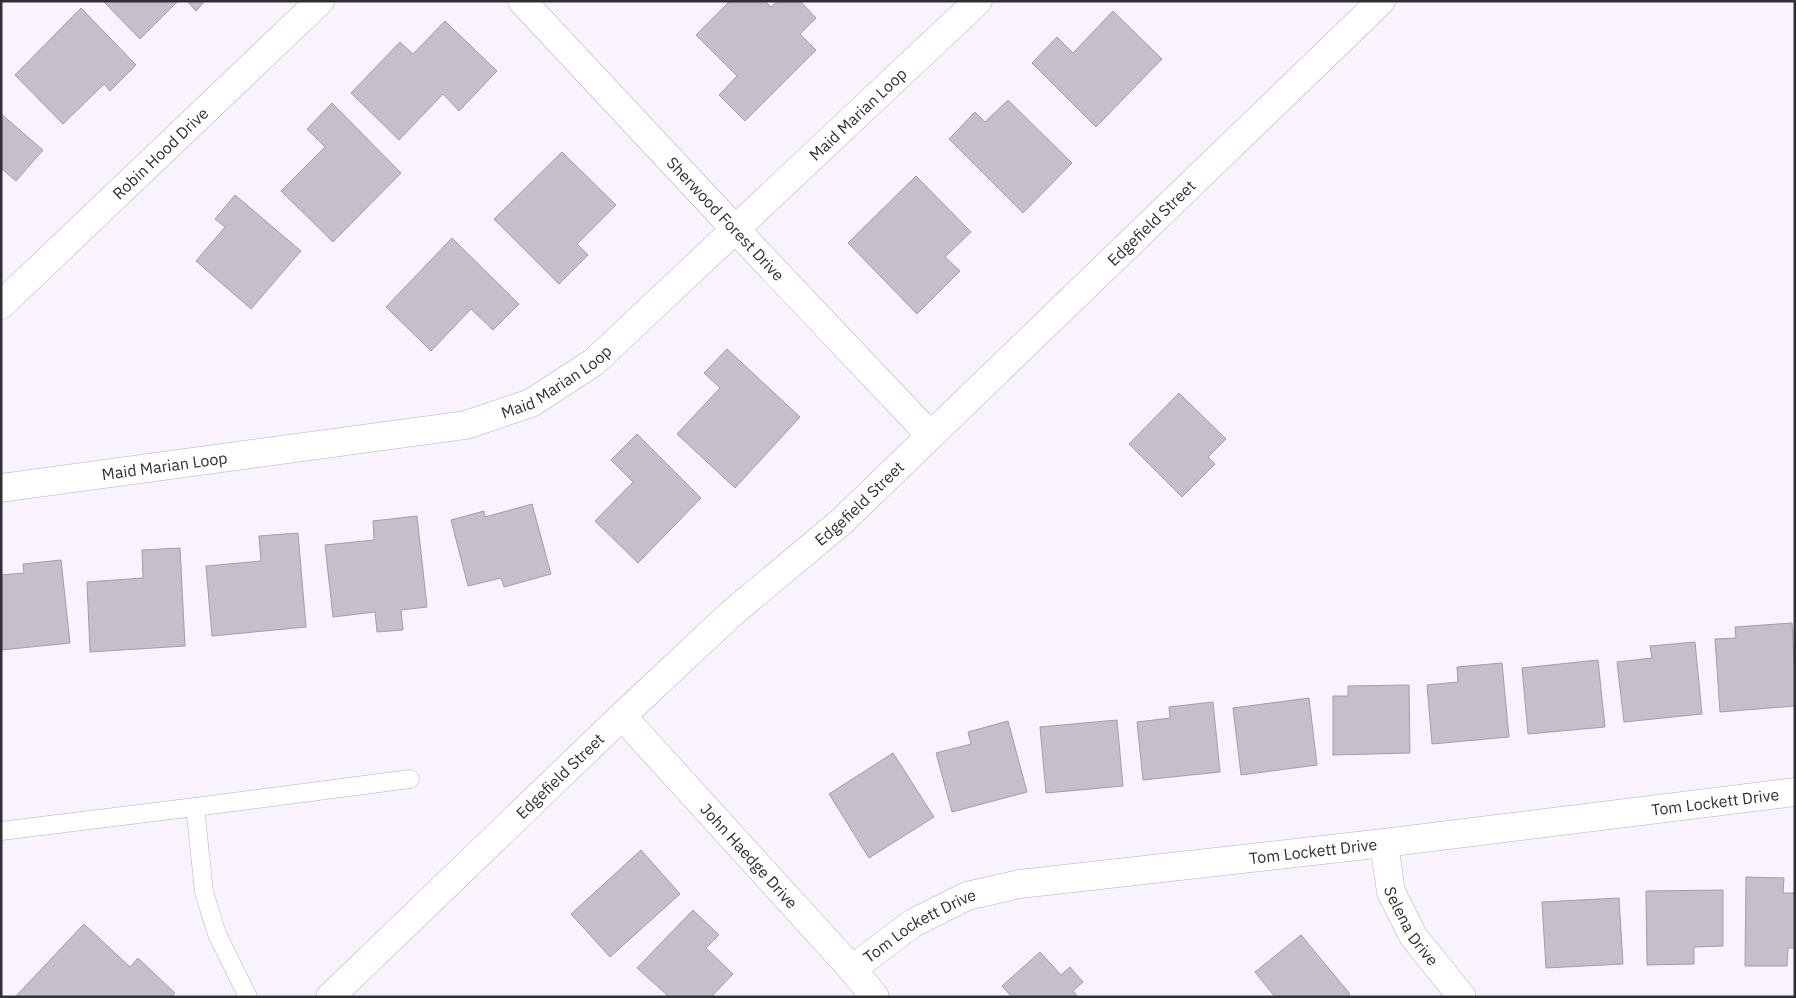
<svg xmlns="http://www.w3.org/2000/svg" width="1796" height="998" font-family="'IBM Plex Sans',sans-serif">
<style>
.building{fill:#c5bfcd;stroke:#a39daa}
.lines{fill:none;stroke-linecap:round;stroke-linejoin:round}
.service-casing{stroke:#b5afbd;stroke-width:19}
.minor-casing{stroke:#b5afbd;stroke-width:29}
.service{stroke:#fff;stroke-width:18}
.minor{stroke:#fff;stroke-width:28}
.labels{text-anchor:middle;dominant-baseline:central;stroke-width:4;stroke-linejoin:round;paint-order:stroke}
.street-label{font-size:16px;fill:#312e34;stroke:#fff}
</style>
<rect width="100%" height="100%" fill="#f8f3ff"/>
<!-- building -->
<g class="building">
<path d="M103 1H178L140 39Z"/>
<path d="M187 1H205L196 11Z"/>
<path d="M730 1H765L771 7 778 1H800L816 18 800 34 816 50 745 121 719 95 737 76 696 35Z"/>
<path d="M81 8 136 65 110 91 104 84 63 124 15 75Z"/>
<path d="M1113 11 1162 59 1096 127 1032 63 1057 37 1073 53Z"/>
<path d="M445 21 497 71 459 111 443 94 399 140 351 93 400 42 413 54Z"/>
<path d="M1008 100 1072 163 1023 213 949 139 975 112 985 122Z"/>
<path d="M332 103 401 173 333 242 281 191 325 147 307 129Z"/>
<path d="M1 114 43 150 16 181 1 168Z"/>
<path d="M562 152 616 205 577 244 588 255 559 284 494 219Z"/>
<path d="M916 176 971 232 945 257 960 271 917 314 848 243Z"/>
<path d="M235 195 301 251 251 309 196 261 225 227 215 219Z"/>
<path d="M452 238 519 304 493 330 471 309 431 351 386 307Z"/>
<path d="M727 349 800 417 735 488 677 434 720 388 704 373Z"/>
<path d="M1179 393 1226 439 1208 457 1215 464 1182 497 1129 444Z"/>
<path d="M637 434 701 498 638 563 595 521 633 482 611 460Z"/>
<path d="M532 504 551 574 504 587 501 578 468 586 451 520 484 511 485 517Z"/>
<path d="M417 516 427 607 401 610 403 630 377 632 375 612 333 617 325 545 374 540 373 521Z"/>
<path d="M298 533 306 627 212 636 206 566 261 561 259 536Z"/>
<path d="M180 548 185 646 90 652 87 582 143 578 142 550Z"/>
<path d="M61 560 70 643 1 650V575L24 573 23 564Z"/>
<path d="M1792 623 1795 672V706L1720 712 1715 639 1736 638 1735 627Z"/>
<path d="M1695 642 1702 714 1624 722 1617 662 1652 658 1650 646Z"/>
<path d="M1598 660 1605 727 1528 734 1522 668Z"/>
<path d="M1502 663 1509 737 1432 744 1427 685 1458 682 1457 667Z"/>
<path d="M1409 685 1410 753 1333 755V696H1348V686Z"/>
<path d="M1309 698 1317 765 1241 775 1233 708Z"/>
<path d="M1213 702 1220 772 1143 780 1137 722 1170 718 1169 707Z"/>
<path d="M1117 720 1123 786 1046 793 1040 727Z"/>
<path d="M1008 721 1027 792 952 812 936 753 971 744 968 732Z"/>
<path d="M893 753 934 817 869 858 829 794Z"/>
<path d="M641 850 680 894 610 957 571 914Z"/>
<path d="M1746 877 1784 878 1783 893H1795V948H1788L1787 966H1745Z"/>
<path d="M1723 890V946L1694 947V964L1647 965 1646 891Z"/>
<path d="M1619 898 1623 964 1546 968 1542 902Z"/>
<path d="M693 910 719 935 706 948 733 974 711 997H666L667 995 637 968Z"/>
<path d="M84 924 130 967 138 958 175 993 171 997H17L16 996Z"/>
<path d="M1301 935 1350 994 1347 997H1275L1255 972Z"/>
<path d="M1040 952 1061 975 1070 967 1083 982 1073 991 1078 997H1012L1002 986Z"/>
</g>
<g class="lines">
<!-- service casing -->
<g class="service-casing">
<g id="service">
<path d="M195 807 410 779"/>
<path d="M1 831 195 807 204 892 217 934 248 997"/>
</g>
</g>
<!-- minor casing -->
<g class="minor-casing">
<g id="minor">
<path id="s1" d="M522 1 735 229 930 435"/>
<path id="s2" d="M1 305 320 1"/>
<path id="s3" d="M1 488 466 425 531 403 594 362 978 1"/>
<path id="s4" d="M622 716 852 969 875 997"/>
<path id="s5" d="M1384 843 1391 892 1413 936 1462 997"/>
<path id="s6" d="M852 969 913 923 967 896 1020 884 1384 843 1795 792"/>
<path id="s7" d="M330 997 622 716 732 613 841 522 1381 1"/>
</g>
</g>
<!-- service -->
<use href="#service" class="service"/>
<!-- minor -->
<use href="#minor" class="minor"/>
</g>
<g class="labels">
<!-- street labels -->
<g class="street-label">
<text stroke="none"><textPath href="#s3" startOffset="975">Maid Marian Loop</textPath></text>
<text stroke="none"><textPath href="#s2" startOffset="220">Robin Hood Drive</textPath></text>
<text stroke="none"><textPath href="#s1" startOffset="298">Sherwood Forest Drive</textPath></text>
<text stroke="none"><textPath href="#s7" startOffset="1129">Edgefield Street</textPath></text>
<text stroke="none"><textPath href="#s3" startOffset="570">Maid Marian Loop</textPath></text>
<text stroke="none"><textPath href="#s3" startOffset="165">Maid Marian Loop</textPath></text>
<text stroke="none"><textPath href="#s7" startOffset="724">Edgefield Street</textPath></text>
<text stroke="none"><textPath href="#s7" startOffset="319">Edgefield Street</textPath></text>
<text stroke="none"><textPath href="#s6" startOffset="891">Tom Lockett Drive</textPath></text>
<text stroke="none"><textPath href="#s6" startOffset="486">Tom Lockett Drive</textPath></text>
<text stroke="none"><textPath href="#s4" startOffset="189">John Haedge Drive</textPath></text>
<text stroke="none"><textPath href="#s5" startOffset="89">Selena Drive</textPath></text>
<text stroke="none"><textPath href="#s6" startOffset="81">Tom Lockett Drive</textPath></text>
</g>
</g>
<!-- border -->
<rect width="1796" height="998" fill="none" stroke="#312e34" stroke-width="5"/>
</svg>
